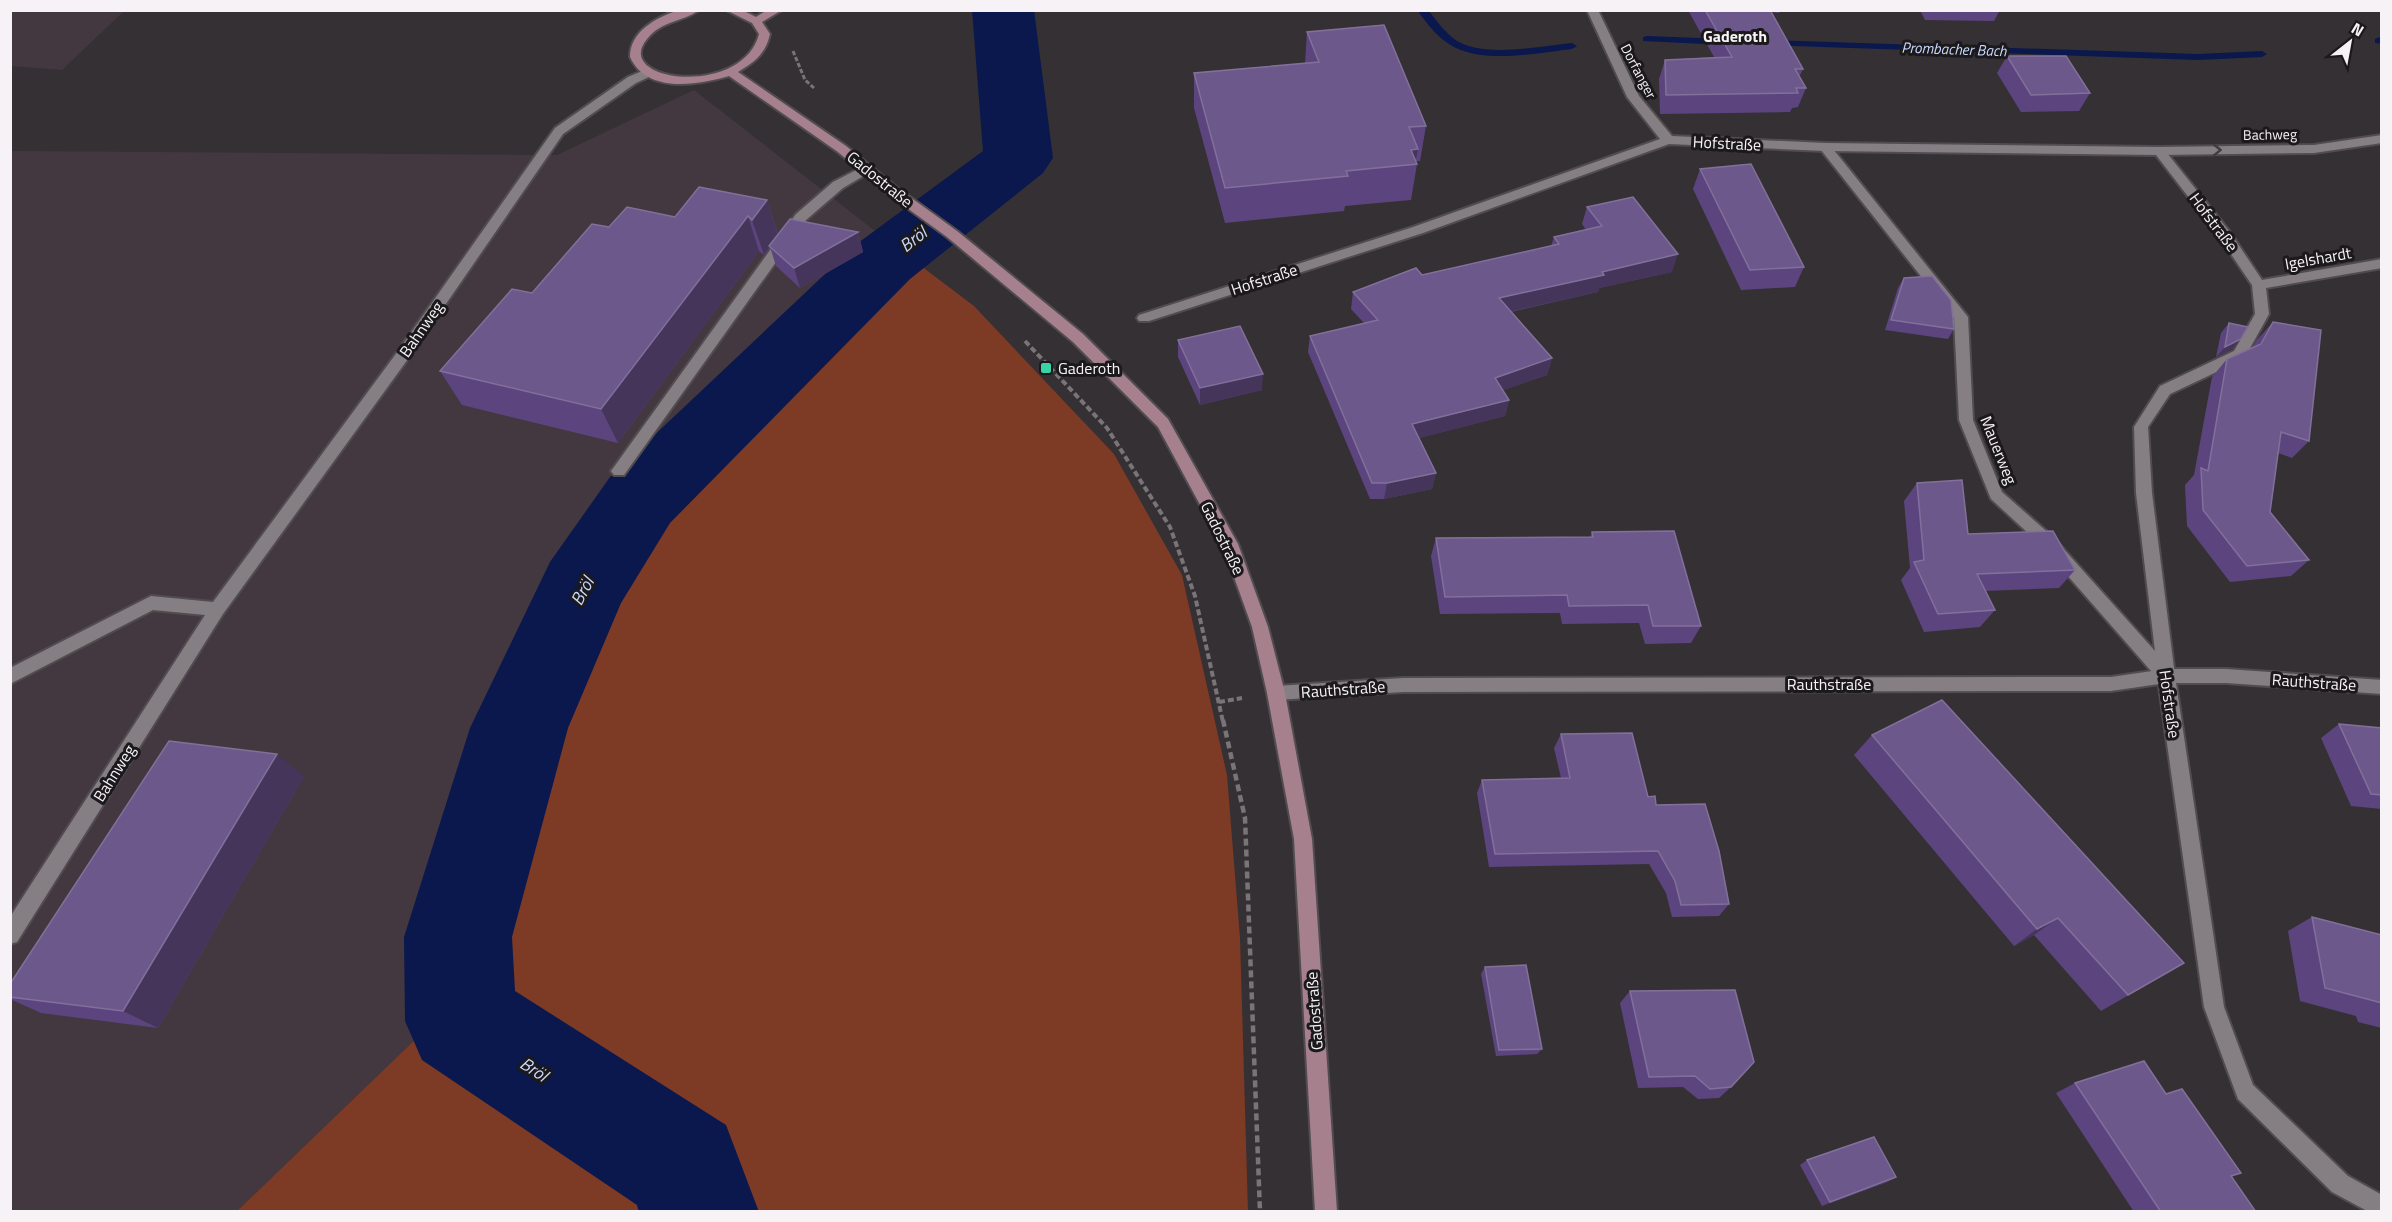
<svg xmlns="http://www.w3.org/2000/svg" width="2392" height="1222" font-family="'Titillium Web',sans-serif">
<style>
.built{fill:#433840}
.green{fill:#7d3a24}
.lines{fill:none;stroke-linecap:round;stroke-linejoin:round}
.stream{fill:#0a184e;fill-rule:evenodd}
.river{fill:#0a184e;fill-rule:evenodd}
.service-casing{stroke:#514c50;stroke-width:4}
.minor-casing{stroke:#514c50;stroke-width:4}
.secondary-casing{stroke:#514c50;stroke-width:4}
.path-far2{stroke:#797478;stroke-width:3;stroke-dasharray:4.5 2;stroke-linecap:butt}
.path-far1{stroke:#797478;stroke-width:4;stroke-dasharray:6 3;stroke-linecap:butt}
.path{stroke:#797478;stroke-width:4.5;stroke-dasharray:7 4;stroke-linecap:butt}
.service{fill:#857f84;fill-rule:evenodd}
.minor{fill:#857f84;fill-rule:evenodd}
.secondary{fill:#a6808c;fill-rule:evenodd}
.wall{fill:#5c457e}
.shaded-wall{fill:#45355b}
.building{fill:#6c588b;stroke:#82709b;stroke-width:1.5}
.oneway{stroke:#403d40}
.poi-dot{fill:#38d4a6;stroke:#1b191b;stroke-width:2}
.labels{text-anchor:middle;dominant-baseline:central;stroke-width:6;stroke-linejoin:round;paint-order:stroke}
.far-street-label{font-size:14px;fill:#f6f2f5;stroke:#1b191b}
.far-water-label{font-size:15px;font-style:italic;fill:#c9d8fc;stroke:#1b191b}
.far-quarter-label{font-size:16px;font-weight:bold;fill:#f6f2f5;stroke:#1b191b}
.street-label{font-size:16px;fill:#f6f2f5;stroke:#1b191b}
.poi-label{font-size:16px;fill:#f6f2f5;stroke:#1b191b;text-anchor:start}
.water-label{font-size:18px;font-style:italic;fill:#c9d8fc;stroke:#1b191b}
</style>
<rect width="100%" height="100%" fill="#353034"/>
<!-- built -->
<g class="built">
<path d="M10 11 11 10 124 11 62 70 11 66Z"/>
<path d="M694 90 888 241 617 516 425 1030 237 1211 11 1212V151L557 155Z"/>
</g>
<!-- green -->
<path class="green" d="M888 241 974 306 1114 454 1182 575 1227 775 1240 938 1248 1211H237L425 1030 617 516Z"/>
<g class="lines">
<!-- stream -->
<g class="stream">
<path d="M1417 10H1428C1437 21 1445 33 1457 41 1486 58 1540 46 1572 43L1577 46 1572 49C1537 53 1480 65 1449 44 1436 36 1426 22 1417 10Z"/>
<path d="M1647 36 1725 39 1730 42 1725 45 1643 41V37Z"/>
<path d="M2382 36V44L2375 43V39Z"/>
<path d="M1770 40 2198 54 2262 51 2267 54 2262 57 2198 60 1766 45 1765 43Z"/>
</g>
<!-- river -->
<path class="river" d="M972 10H1034L1053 158 1043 173 910 279 670 523 621 603 568 728 512 937 515 991 726 1125 759 1212H639L637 1205 422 1060 405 1021 404 937 470 728 550 562 610 477 858 243 983 151Z"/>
<!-- service casing -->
<g class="service-casing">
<g id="service">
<path d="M1825 143 1829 144 1968 317 1973 420 2002 492 2052 536 2155 651 2136 493 2134 427 2160 386 2234 351 2255 314 2252 285 2220 238 2153 151 2159 147 2163 148 2230 232 2262 280 2382 259V268L2266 288 2269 314 2244 359 2170 394 2148 427 2152 493 2175 676 2224 1007 2253 1085 2348 1176 2382 1195V1212H2369L2332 1192 2238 1099 2204 1007 2158 679 2040 544 1991 499 1959 420 1954 318 1821 150 1819 147 1821 144Z"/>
<path d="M866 165 870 166 872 169 870 172 843 188 806 220 624 475H614L611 471 614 467 796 214 833 182Z"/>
</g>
</g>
<!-- minor casing -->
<g class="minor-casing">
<g id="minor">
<path d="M1587 10H1598L1639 96 1672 136 1825 143 2159 147 2314 145 2382 135V143L2314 153 2159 155 1825 151 1669 144 1423 233 1149 321H1139L1137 318 1139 315 1413 227 1660 139 1627 97Z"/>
<path d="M647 69 651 70V76L636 83 563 134 408 359 223 614 17 942 10 944V917L205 615 153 610 10 684V668L151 596 213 602 398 351 555 128 628 77Z"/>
<path d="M2166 669H2226L2382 680V694L2226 683H2166L2111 691 1403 692 1276 700 1270 698 1267 693 1270 688 1276 686 1403 678 2111 677Z"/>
</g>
</g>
<!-- secondary casing -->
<g class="secondary-casing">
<path id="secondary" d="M679 10H699C683 22 662 20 647 39 611 82 743 98 759 34L752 23 726 10H742L756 17 767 10H782L762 22 770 34C766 53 755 62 738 72L846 146 895 186 957 231 1083 334 1168 419 1238 544 1268 627 1285 693 1312 839 1337 1212H1315L1294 839 1267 693 1252 627 1224 549 1158 427 1073 342 947 237 885 192 838 152 729 76C697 85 647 94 630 57 630 31 657 17 679 10Z"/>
</g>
<!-- path-far2 -->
<path class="path-far2" d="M793 51 805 80 814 88"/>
<!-- path-far1 -->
<g class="path-far1">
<path d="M1025 341 1107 428 1170 527 1195 596 1223 722"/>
<path d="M1219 702 1242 698"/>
</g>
<!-- path -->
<path class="path" d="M1223 720 1245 818 1260 1212"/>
<!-- service -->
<use href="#service" class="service"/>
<!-- minor -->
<use href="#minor" class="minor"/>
<!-- secondary -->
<use href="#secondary" class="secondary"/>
</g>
<!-- wall -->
<g class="wall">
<path d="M1688 10H1780L1779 13 1771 12 1803 69 1799 77 1806 88 1798 107 1792 108 1790 112 1660 114 1659 79 1665 60 1714 57Z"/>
<path d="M1920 10H2000L1994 21 1925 20Z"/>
<path d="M1307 32 1426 126 1420 161H1416L1417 164 1411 200 1345 206 1344 211 1225 223 1194 108V73L1305 63Z"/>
<path d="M2007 56 2090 93 2079 111 2021 112 1997 73Z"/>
<path d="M1700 169 1804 267 1795 287 1741 290 1693 189Z"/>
<path d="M767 200 778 234 858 232 863 252 800 288 776 266 770 247 764 255 759 251 618 443 462 405 440 371 609 227 675 217Z"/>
<path d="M1587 207 1672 272 1599 288 1598 292 1511 312 1552 358 1547 375 1503 390 1509 400 1505 416 1419 438 1436 473 1432 489 1384 499H1370L1308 352 1310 336 1364 323 1351 309 1353 292 1551 246 1554 237 1586 230 1582 224Z"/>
<path d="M1904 278 1954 329 1948 339 1885 330 1898 288Z"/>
<path d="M2273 322 2309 441 2292 458 2278 453 2270 512 2309 560 2291 576 2230 582 2187 526 2185 485 2194 475 2212 377 2227 359 2253 347 2257 340Z"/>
<path d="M2229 323 2241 339 2232 349 2216 357 2221 333Z"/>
<path d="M1178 340 1262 390 1200 405 1178 357Z"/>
<path d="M1917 483 1968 534 2075 570 2059 588 1985 591 1995 610 1980 627 1924 632 1901 580 1910 568 1904 501Z"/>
<path d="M1592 532 1701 626 1691 643 1645 644 1639 623 1562 624 1560 613 1440 614 1431 556 1436 538 1590 537Z"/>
<path d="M2339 724 2382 728V809L2351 806 2321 738Z"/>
<path d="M1561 734 1648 797 1656 805 1729 904 1719 916 1672 917 1666 893 1649 864 1489 867 1477 793 1482 780 1561 778 1554 748Z"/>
<path d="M1872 735 2184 963 2101 1011 2034 935 2014 946 1854 755Z"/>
<path d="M304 776 158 1028 41 1013 10 999V984Z"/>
<path d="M2312 917 2382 935V1028L2358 1022 2356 1016 2300 1001 2288 931Z"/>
<path d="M1485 967 1542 1049 1537 1054 1496 1056 1481 974Z"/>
<path d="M1630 991 1731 1087 1719 1098 1698 1099 1683 1087 1638 1088 1620 1003Z"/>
<path d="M2075 1083 2166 1094 2231 1176 2256 1212H2134L2056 1093Z"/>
<path d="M1807 1160 1888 1182 1822 1206 1800 1165Z"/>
</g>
<!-- shaded-wall -->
<g class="shaded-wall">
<path d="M1418 149 1415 165 1411 150Z"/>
<path d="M767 200 778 235 764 255 752 220Z"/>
<path d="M748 216 759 251 618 443 601 409Z"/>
<path d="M858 232 863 252 800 288 794 268Z"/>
<path d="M1678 254 1672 272 1599 288 1598 292 1495 315 1499 298 1602 272Z"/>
<path d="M2241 339 2232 349 2216 357 2225 347Z"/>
<path d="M1552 358 1547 375 1490 395 1495 378Z"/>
<path d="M1263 374 1262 390 1200 405V388Z"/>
<path d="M1509 400 1505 416 1409 441 1412 424Z"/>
<path d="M1436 473 1432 489 1384 499 1387 483Z"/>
<path d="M277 754 304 776 158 1028 123 1011Z"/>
<path d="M2058 918 2034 935 2014 946 2037 929Z"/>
<path d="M1896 1177 1888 1182 1822 1206 1830 1202Z"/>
</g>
<!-- building -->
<g class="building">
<path d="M1705 10H1770L1803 69H1795L1806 88H1796L1798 93 1666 95 1665 60 1732 57Z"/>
<path d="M1384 25 1426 126 1409 127 1418 149 1411 150 1417 164 1346 171 1348 176 1225 188 1194 73 1319 62 1307 32Z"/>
<path d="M2007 56H2066L2090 93 2031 95Z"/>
<path d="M1751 164 1804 267 1750 270 1700 169Z"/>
<path d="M699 187 767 200 752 220 748 216 601 409 440 371 512 289 532 293 592 224 609 227 627 207 675 217Z"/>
<path d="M1633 197 1678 254 1602 272 1604 275 1499 298 1552 358 1495 378 1509 400 1412 424 1436 473 1387 483H1372L1310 336 1378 320 1353 292 1416 268 1422 275 1559 244 1554 237 1602 226 1587 207Z"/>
<path d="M790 219 858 232 794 268 769 246Z"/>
<path d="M1932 276 1951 300 1954 329 1891 320 1904 278Z"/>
<path d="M2273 322 2321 330 2309 441 2281 432 2270 512 2309 560 2247 566 2203 510 2201 468 2208 471 2227 359 2261 344Z"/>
<path d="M2229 323 2248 327 2241 339 2225 347Z"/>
<path d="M1240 326 1263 374 1200 388 1178 340Z"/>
<path d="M1962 480 1968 534 2053 531 2075 570 1977 574 1995 610 1938 614 1914 562 1924 560 1917 483Z"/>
<path d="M1674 531 1701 626H1653L1648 605 1569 606 1567 595 1445 597 1436 538 1593 537 1592 532Z"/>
<path d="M1942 700 2184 963 2128 995 2058 918 2037 929 1872 735Z"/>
<path d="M2339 724 2382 728V795L2371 794Z"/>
<path d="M1632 733 1648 797 1655 796 1656 805 1705 804 1719 851 1729 904 1681 905 1675 881 1658 851 1495 854 1482 780 1570 778 1561 734Z"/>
<path d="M169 741 277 754 123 1011 10 997V984Z"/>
<path d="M2312 917 2382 935V1003L2325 988Z"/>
<path d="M1526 965 1542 1049 1499 1050 1485 967Z"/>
<path d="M1735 990 1754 1062 1731 1087 1710 1089 1695 1076 1649 1077 1630 991Z"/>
<path d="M2144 1061 2166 1094 2182 1089 2241 1173 2231 1176 2256 1212H2161L2075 1083Z"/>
<path d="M1874 1137 1896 1177 1830 1202 1807 1160Z"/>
</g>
<!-- one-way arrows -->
<defs><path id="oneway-chevron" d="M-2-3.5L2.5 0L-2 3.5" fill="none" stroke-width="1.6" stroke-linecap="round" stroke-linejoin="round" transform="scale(1.5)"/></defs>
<use class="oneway" href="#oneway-chevron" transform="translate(2217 150) rotate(-1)"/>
<!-- markers -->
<rect class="poi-dot" x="1040" y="362" width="12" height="12" rx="3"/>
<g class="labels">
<!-- far-street labels -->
<g class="far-street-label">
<text transform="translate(1639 71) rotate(62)">Dorfanger</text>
<text transform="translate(2270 134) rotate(-1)">Bachweg</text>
</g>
<!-- far-water labels -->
<g class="far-water-label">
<text transform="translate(1954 49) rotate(2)">Prombacher Bach</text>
</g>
<!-- far-quarter labels -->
<g class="far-quarter-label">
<text x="1735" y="36">Gaderoth</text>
</g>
<!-- street labels -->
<g class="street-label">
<text transform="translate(1727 143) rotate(3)">Hofstraße</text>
<text transform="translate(880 179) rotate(39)">Gadostraße</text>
<text transform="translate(2214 222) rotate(53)">Hofstraße</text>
<text transform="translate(2318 258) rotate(-10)">Igelshardt</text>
<text transform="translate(1264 279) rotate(-18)">Hofstraße</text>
<text transform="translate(421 329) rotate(-55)">Bahnweg</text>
<text transform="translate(1999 450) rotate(68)">Mauerweg</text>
<text transform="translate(1223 538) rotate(64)">Gadostraße</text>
<text transform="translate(2314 682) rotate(4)">Rauthstraße</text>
<text x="1829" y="684">Rauthstraße</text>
<text transform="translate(1343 689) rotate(-4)">Rauthstraße</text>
<text transform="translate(2170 704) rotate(82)">Hofstraße</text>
<text transform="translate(114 773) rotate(-58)">Bahnweg</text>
<text transform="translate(1314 1011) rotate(-94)">Gadostraße</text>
</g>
<!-- poi labels -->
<g class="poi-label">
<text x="1058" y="368">Gaderoth</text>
</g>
<!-- water labels -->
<g class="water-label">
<text transform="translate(913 239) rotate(-38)">Bröl</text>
<text transform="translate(582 591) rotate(-62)">Bröl</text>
<text transform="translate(534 1069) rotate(33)">Bröl</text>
</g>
</g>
<!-- border -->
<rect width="2392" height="1222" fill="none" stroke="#f6f2f5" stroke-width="24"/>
<!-- north arrow -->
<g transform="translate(2350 42) rotate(31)" stroke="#1b191b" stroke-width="4.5" paint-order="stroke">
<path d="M0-4.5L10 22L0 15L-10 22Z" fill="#f6f2f5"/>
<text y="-9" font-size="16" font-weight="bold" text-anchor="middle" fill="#f6f2f5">N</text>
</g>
</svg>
